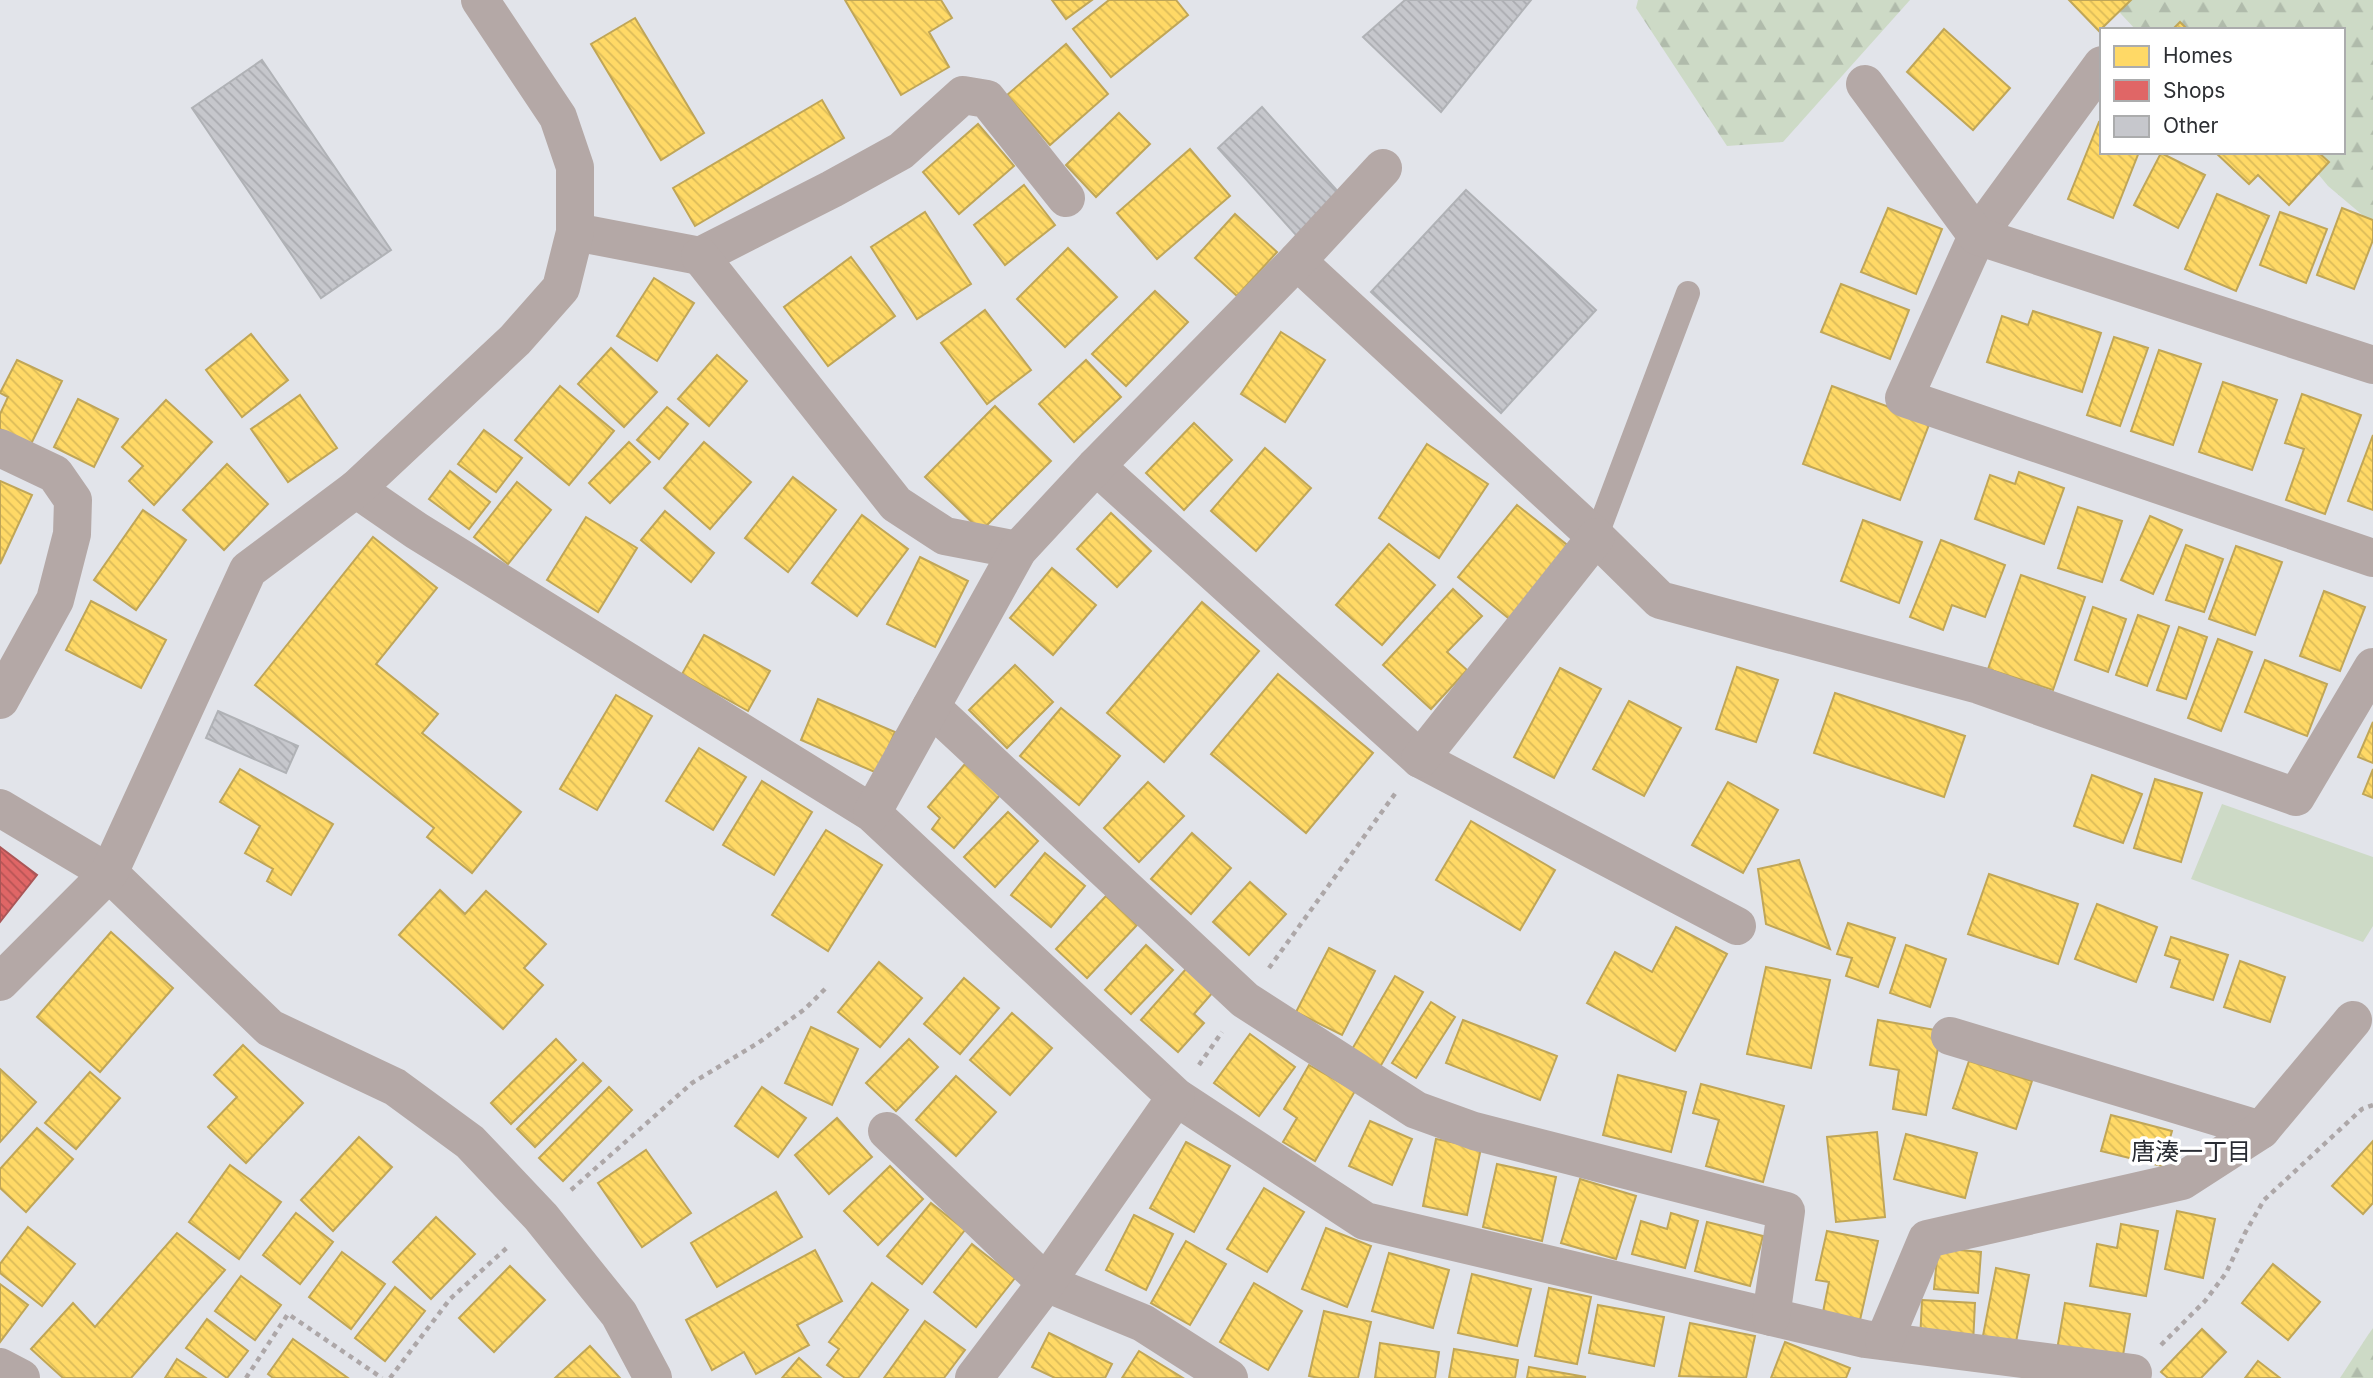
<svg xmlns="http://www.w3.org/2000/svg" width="2373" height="1378" font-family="Inter,'Noto Sans JP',sans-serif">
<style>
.green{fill:#cddac6}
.forest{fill:url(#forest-firs)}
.homes{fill:url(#homes-back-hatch);stroke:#c0a657;stroke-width:2}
.shops{fill:url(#shops-back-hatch);stroke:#aa5657;stroke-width:2}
.building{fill:url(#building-back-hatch);stroke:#b0b2b6;stroke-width:2}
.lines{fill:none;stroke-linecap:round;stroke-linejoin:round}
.path{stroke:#ada7a8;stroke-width:4.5;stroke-dasharray:5 5;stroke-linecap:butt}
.lane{stroke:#b4a8a6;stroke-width:24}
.street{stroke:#b4a8a6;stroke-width:38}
.labels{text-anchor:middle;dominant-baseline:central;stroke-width:7;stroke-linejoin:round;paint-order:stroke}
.neighbourhood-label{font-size:24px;fill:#292c33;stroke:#fff}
</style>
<defs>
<pattern id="forest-firs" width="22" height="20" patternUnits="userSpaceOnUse" patternTransform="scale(1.75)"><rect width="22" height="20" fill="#cddac6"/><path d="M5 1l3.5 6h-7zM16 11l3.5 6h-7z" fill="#b0bbab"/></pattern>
<pattern id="homes-back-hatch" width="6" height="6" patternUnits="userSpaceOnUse" patternTransform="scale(1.75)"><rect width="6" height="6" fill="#ffd966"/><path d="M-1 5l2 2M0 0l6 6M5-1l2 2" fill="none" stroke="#dbbb59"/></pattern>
<pattern id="shops-back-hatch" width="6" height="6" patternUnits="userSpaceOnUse" patternTransform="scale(1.75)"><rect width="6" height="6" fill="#e06666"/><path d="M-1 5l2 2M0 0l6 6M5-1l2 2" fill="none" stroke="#b65455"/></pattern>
<pattern id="building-back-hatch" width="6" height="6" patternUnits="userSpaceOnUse" patternTransform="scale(1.75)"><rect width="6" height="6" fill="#c6c7cc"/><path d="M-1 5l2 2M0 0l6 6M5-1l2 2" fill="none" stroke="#aaabb0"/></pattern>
</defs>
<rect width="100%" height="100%" fill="#e2e4ea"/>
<!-- green -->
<path class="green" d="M2222 804 2373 857V926L2363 942 2191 879Z"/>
<!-- forest -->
<g class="forest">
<path d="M1638 0H1910L1783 142 1727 146 1636 8Z"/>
<path d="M2108 0H2373V224L2328 186 2300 152H2343V30H2136Z"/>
<path d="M2373 1328V1378H2340L2368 1335Z"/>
</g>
<!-- homes -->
<g class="homes">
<path d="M845 0H941L952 18 929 32 949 67 901 95Z"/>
<path d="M1052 0H1092L1066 19Z"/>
<path d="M1109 0H1176L1188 15 1111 77 1073 29Z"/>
<path d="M2069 0H2131L2099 31Z"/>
<path d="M635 18 704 133 661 160 591 44Z"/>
<path d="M2180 22 2188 30H2172Z"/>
<path d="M1944 29 2010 88 1973 130 1907 72Z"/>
<path d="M1066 44 1108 94 1050 145 1007 95Z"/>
<path d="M822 100 844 138 695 226 673 188Z"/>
<path d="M1119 113 1150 144 1096 197 1066 165Z"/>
<path d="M2099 122 2102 123V152H2139L2113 218 2068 199Z"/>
<path d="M978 124 1014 166 959 214 923 172Z"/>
<path d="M1190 149 1230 196 1157 259 1117 213Z"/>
<path d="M2215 152H2318L2329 162 2289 205 2258 175 2249 184Z"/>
<path d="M2161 153 2205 175 2178 228 2134 205Z"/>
<path d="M1024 185 1055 225 1005 265 974 225Z"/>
<path d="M2217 194 2269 216 2236 291 2185 269Z"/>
<path d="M1888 208 1942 229 1916 294 1861 272Z"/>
<path d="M2342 208 2373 220V240L2354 289 2317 275Z"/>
<path d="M925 212 971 284 917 319 871 247Z"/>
<path d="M2280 212 2327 229 2306 283 2260 265Z"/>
<path d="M1235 214 1277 252 1237 296 1195 258Z"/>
<path d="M1068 248 1117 297 1065 347 1017 299Z"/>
<path d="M851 257 895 316 828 366 784 307Z"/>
<path d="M654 278 694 303 657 361 617 336Z"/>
<path d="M1841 284 1909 310 1890 359 1821 332Z"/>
<path d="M1155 291 1188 322 1126 386 1092 354Z"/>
<path d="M985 310 1031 370 987 404 941 343Z"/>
<path d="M2033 311 2101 333 2082 392 1987 362 2002 316 2028 325Z"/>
<path d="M1281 332 1325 360 1285 422 1241 394Z"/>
<path d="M251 334 288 380 242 417 206 370Z"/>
<path d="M2114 337 2148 348 2120 426 2087 415Z"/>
<path d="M611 348 657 392 624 427 578 384Z"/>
<path d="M2159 350 2201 364 2173 445 2131 431Z"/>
<path d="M717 355 747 381 709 426 678 399Z"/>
<path d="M17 360 62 381 31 444 0 429V414L8 397 0 393Z"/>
<path d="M1086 360 1121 397 1074 442 1039 404Z"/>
<path d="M2223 382 2277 400 2252 470 2199 452Z"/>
<path d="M560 386 614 431 569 485 515 440Z"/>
<path d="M1832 386 1930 422 1900 500 1803 464Z"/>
<path d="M2302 394 2361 415 2325 514 2286 500 2304 449 2285 443Z"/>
<path d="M300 395 337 448 288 482 251 429Z"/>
<path d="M78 399 118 419 94 467 54 447Z"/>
<path d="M166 400 212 442 154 505 129 481 143 466 122 447Z"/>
<path d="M995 406 1051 461 981 531 925 477Z"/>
<path d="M667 407 688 424 659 459 637 440Z"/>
<path d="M1194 423 1232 460 1184 510 1146 473Z"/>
<path d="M484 430 522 458 496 492 458 464Z"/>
<path d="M2373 435V510L2348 501Z"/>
<path d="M629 442 650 462 610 503 589 483Z"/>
<path d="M704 442 751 482 710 529 664 488Z"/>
<path d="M1427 444 1488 484 1439 558 1379 518Z"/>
<path d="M1265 448 1311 488 1256 551 1211 511Z"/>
<path d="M227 464 268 504 224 550 183 510Z"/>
<path d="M450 471 490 502 469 529 429 499Z"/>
<path d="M2019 472 2064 488 2044 544 1975 519 1990 475 2015 484Z"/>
<path d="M793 477 836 510 788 572 745 538Z"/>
<path d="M0 481 32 495 0 564Z"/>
<path d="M517 482 551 510 508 564 474 537Z"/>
<path d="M1517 505 1571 548 1512 621 1458 577Z"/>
<path d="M2078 507 2122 521 2102 582 2058 568Z"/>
<path d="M143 510 186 540 136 610 94 580Z"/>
<path d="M665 511 714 553 691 582 641 540Z"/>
<path d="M1111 513 1151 551 1117 587 1077 549Z"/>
<path d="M862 515 908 549 857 616 812 583Z"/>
<path d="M2150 516 2182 530 2153 594 2121 580Z"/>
<path d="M586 517 637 548 598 612 547 580Z"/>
<path d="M1863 520 1922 542 1899 603 1841 581Z"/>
<path d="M373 537 437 588 376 664 438 714 422 733 521 812 472 873 427 837 434 828 255 685Z"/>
<path d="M1941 540 2005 565 1985 617 1952 605 1943 630 1910 617Z"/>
<path d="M1389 544 1435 585 1382 645 1336 605Z"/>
<path d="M2186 545 2223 559 2204 612 2166 600Z"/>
<path d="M2236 546 2282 562 2255 635 2209 619Z"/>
<path d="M920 557 968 581 935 647 887 624Z"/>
<path d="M1052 568 1096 605 1053 655 1010 618Z"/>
<path d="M2021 575 2085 597 2053 690 1988 669Z"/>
<path d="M1453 589 1482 616 1447 652 1467 670 1431 709 1383 665Z"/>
<path d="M2324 591 2365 607 2340 671 2300 656Z"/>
<path d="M91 601 166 640 141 688 66 650Z"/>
<path d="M1202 602 1259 651 1164 762 1107 713Z"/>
<path d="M2093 607 2126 619 2108 672 2075 660Z"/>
<path d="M2138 615 2169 626 2147 686 2116 675Z"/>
<path d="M2179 627 2207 637 2186 699 2157 690Z"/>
<path d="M704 635 770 671 748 711 682 674Z"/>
<path d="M2218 639 2252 652 2221 731 2188 718Z"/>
<path d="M2265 660 2327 684 2307 736 2245 712Z"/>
<path d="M1015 665 1053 702 1007 748 969 710Z"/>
<path d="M1737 667 1778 680 1756 742 1716 729Z"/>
<path d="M1560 668 1601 689 1554 778 1514 757Z"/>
<path d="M1278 674 1373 753 1306 833 1211 754Z"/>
<path d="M1835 693 1965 736 1944 797 1814 753Z"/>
<path d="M616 695 652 716 597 810 560 789Z"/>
<path d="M818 699 895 732 877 773 801 740Z"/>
<path d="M1629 701 1681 728 1644 796 1593 769Z"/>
<path d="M1061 708 1120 756 1079 805 1020 756Z"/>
<path d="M2373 722V763L2358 757Z"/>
<path d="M699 748 746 777 713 830 666 801Z"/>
<path d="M965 764 1000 795 954 848 932 829 940 818 928 807Z"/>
<path d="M240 769 333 824 291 895 267 881 273 869 245 853 260 826 220 802Z"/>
<path d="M2373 769V798L2363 794Z"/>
<path d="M2092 775 2142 794 2123 843 2074 826Z"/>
<path d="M2155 779 2202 793 2181 862 2134 848Z"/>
<path d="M762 781 812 812 774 875 723 845Z"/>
<path d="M1148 782 1184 816 1139 862 1104 828Z"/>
<path d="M1728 782 1778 810 1743 873 1692 845Z"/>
<path d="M1008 812 1038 841 995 887 964 857Z"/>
<path d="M1471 821 1555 870 1520 930 1436 880Z"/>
<path d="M826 830 882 865 828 951 772 915Z"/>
<path d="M1192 833 1231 868 1191 914 1151 879Z"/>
<path d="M1045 853 1085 886 1051 927 1011 895Z"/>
<path d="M1799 860 1830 949 1766 924 1758 869Z"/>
<path d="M1989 874 2078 904 2058 964 1968 934Z"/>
<path d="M1250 882 1286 914 1249 955 1213 922Z"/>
<path d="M440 890 465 914 486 891 546 944 524 968 543 985 503 1029 399 935Z"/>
<path d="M1106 896 1137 925 1087 978 1056 949Z"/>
<path d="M2097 904 2157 927 2136 982 2075 959Z"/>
<path d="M1848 923 1895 938 1878 987 1846 976 1852 958 1837 954Z"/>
<path d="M1676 927 1727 954 1675 1051 1587 1003 1615 952 1652 972Z"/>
<path d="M111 932 173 988 100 1072 37 1017Z"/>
<path d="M2171 937 2228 955 2213 1000 2171 987 2180 960 2165 955Z"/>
<path d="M1146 945 1173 970 1131 1014 1105 990Z"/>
<path d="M1906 945 1946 959 1930 1007 1890 993Z"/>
<path d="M1329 948 1375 971 1342 1035 1296 1012Z"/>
<path d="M2240 961 2285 977 2270 1022 2224 1007Z"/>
<path d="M879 962 922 998 880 1047 838 1012Z"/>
<path d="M1766 967 1830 980 1811 1068 1747 1054Z"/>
<path d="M1186 969 1213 992 1194 1014 1204 1023 1178 1052 1141 1020Z"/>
<path d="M1395 976 1423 992 1380 1067 1351 1051Z"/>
<path d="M964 978 999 1008 960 1054 924 1024Z"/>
<path d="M1431 1002 1455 1017 1416 1078 1392 1063Z"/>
<path d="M1012 1013 1052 1048 1010 1095 970 1060Z"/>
<path d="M1463 1020 1557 1056 1540 1100 1446 1063Z"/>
<path d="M1878 1020 1941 1031 1926 1115 1893 1109 1899 1070 1870 1065Z"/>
<path d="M811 1027 858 1049 832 1105 785 1083Z"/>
<path d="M1250 1034 1295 1067 1259 1116 1214 1083Z"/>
<path d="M556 1039 576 1060 511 1124 491 1103Z"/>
<path d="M909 1039 938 1067 896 1111 866 1083Z"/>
<path d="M243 1045 303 1103 246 1163 208 1127 237 1097 214 1075Z"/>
<path d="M1969 1061 2032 1081 2016 1129 1953 1108Z"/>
<path d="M583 1063 601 1081 535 1147 517 1129Z"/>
<path d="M1309 1065 1355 1091 1315 1161 1283 1142 1297 1118 1284 1109Z"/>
<path d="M0 1069 36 1102 0 1142Z"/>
<path d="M90 1072 120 1098 76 1149 45 1123Z"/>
<path d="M1618 1075 1686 1092 1671 1152 1603 1135Z"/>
<path d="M956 1076 996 1112 956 1156 916 1120Z"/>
<path d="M1701 1084 1784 1106 1763 1182 1706 1166 1719 1120 1693 1113Z"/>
<path d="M609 1087 632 1110 563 1181 539 1158Z"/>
<path d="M762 1087 806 1118 778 1157 735 1126Z"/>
<path d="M2111 1115 2172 1131 2162 1166 2101 1151Z"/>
<path d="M837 1118 872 1157 829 1194 795 1155Z"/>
<path d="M1370 1121 1412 1139 1392 1185 1349 1166Z"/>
<path d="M37 1128 73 1159 26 1212 0 1188V1169Z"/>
<path d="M1877 1132 1885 1217 1836 1222 1827 1137Z"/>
<path d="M1906 1134 1977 1153 1965 1198 1894 1179Z"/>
<path d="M359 1137 392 1167 333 1231 301 1200Z"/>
<path d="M1436 1139 1481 1148 1467 1215 1423 1206Z"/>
<path d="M2373 1141V1203L2363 1214 2332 1186Z"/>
<path d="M1186 1142 1230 1166 1194 1232 1150 1208Z"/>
<path d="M646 1150 691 1213 642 1247 598 1183Z"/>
<path d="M1497 1164 1556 1177 1542 1241 1483 1227Z"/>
<path d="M230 1165 281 1202 239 1259 189 1222Z"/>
<path d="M890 1166 923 1199 878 1245 844 1211Z"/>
<path d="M1580 1179 1636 1196 1616 1259 1561 1243Z"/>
<path d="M1264 1188 1304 1212 1267 1272 1227 1249Z"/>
<path d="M776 1192 802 1237 717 1287 691 1243Z"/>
<path d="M931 1203 965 1230 922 1284 887 1256Z"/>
<path d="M2177 1211 2215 1219 2203 1278 2165 1269Z"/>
<path d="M296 1213 333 1242 300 1284 263 1255Z"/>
<path d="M1671 1213 1698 1221 1685 1268 1632 1254 1641 1221 1667 1229Z"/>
<path d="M1134 1215 1173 1234 1146 1290 1106 1270Z"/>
<path d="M436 1217 475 1254 431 1299 393 1262Z"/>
<path d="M1707 1222 1763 1236 1750 1286 1695 1271Z"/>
<path d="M2121 1224 2158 1231 2146 1296 2090 1286 2097 1244 2117 1248Z"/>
<path d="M28 1227 75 1264 42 1306 0 1273V1264Z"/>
<path d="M1326 1228 1371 1246 1347 1307 1302 1289Z"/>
<path d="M1827 1231 1878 1241 1860 1320 1823 1312 1829 1282 1816 1280Z"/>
<path d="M177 1233 225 1270 131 1378H63L31 1349 73 1303 95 1327Z"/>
<path d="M1186 1241 1226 1264 1190 1325 1151 1303Z"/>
<path d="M972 1244 1015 1278 976 1327 934 1292Z"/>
<path d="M1938 1248 1981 1252 1978 1293 1934 1289Z"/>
<path d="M815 1250 842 1301 797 1325 809 1345 756 1374 744 1352 712 1370 686 1320Z"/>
<path d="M342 1252 385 1284 351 1329 309 1297Z"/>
<path d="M1389 1253 1449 1270 1433 1328 1372 1311Z"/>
<path d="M2273 1264 2320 1302 2288 1340 2242 1303Z"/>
<path d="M510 1266 545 1300 494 1352 459 1318Z"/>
<path d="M1996 1268 2029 1275 2015 1347 1982 1341Z"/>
<path d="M1472 1274 1531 1289 1517 1346 1458 1333Z"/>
<path d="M241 1276 281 1305 255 1340 215 1311Z"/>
<path d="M872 1283 908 1310 858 1378H845L827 1365 839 1349 829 1342Z"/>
<path d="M1254 1283 1302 1311 1268 1370 1220 1342Z"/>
<path d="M0 1284 28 1305 0 1342Z"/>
<path d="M395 1287 425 1311 385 1361 355 1338Z"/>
<path d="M1549 1288 1591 1297 1577 1364 1535 1356Z"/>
<path d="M1922 1300 1975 1303 1973 1344 1920 1341Z"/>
<path d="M2065 1303 2130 1314 2122 1361 2057 1350Z"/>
<path d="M1598 1305 1664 1317 1654 1366 1589 1353Z"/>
<path d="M1324 1311 1371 1322 1358 1378H1319L1309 1376Z"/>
<path d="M207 1319 248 1351 227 1378 186 1348Z"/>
<path d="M925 1321 965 1350 944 1378H884Z"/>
<path d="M1690 1323 1755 1336 1746 1378 1679 1376Z"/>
<path d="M2202 1329 2226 1352 2201 1378H2168L2161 1372Z"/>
<path d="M1049 1333 1112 1364 1105 1378H1055L1032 1367Z"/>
<path d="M293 1339 348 1378H273L268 1374Z"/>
<path d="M1785 1342 1850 1368 1846 1378H1771Z"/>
<path d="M1380 1343 1439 1352 1435 1378H1375Z"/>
<path d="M590 1346 620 1378H555Z"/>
<path d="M1454 1349 1518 1360 1515 1378H1449Z"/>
<path d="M1139 1351 1183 1378H1122Z"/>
<path d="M799 1358 821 1378H782Z"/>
<path d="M177 1359 206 1378H165Z"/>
<path d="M2258 1361 2280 1378H2245Z"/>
<path d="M1529 1367 1586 1377 1527 1378Z"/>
</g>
<!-- shops -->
<path class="shops" d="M0 847 37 875 0 922Z"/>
<!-- building -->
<g class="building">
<path d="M1405 0H1531L1441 112 1363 37Z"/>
<path d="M262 60 391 250 321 298 192 108Z"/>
<path d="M1262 107 1341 195 1297 236 1218 148Z"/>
<path d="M1466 190 1596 310 1501 413 1371 292Z"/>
<path d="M218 711 298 746 286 773 206 738Z"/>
</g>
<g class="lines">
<!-- path -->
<g class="path">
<path d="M1269 968 1397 791"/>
<path d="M1199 1065 1222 1032"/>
<path d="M571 1190 692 1083 758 1043 805 1009 827 987"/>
<path d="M2161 1345 2205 1301 2226 1273 2245 1233 2264 1200 2362 1109 2373 1105"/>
<path d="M246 1378 288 1314 382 1378"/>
<path d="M390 1378 450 1299 510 1245"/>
</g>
<!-- lane -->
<path class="lane" d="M1596 537 1688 293"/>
<!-- street -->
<g class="street">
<path d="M2102 65 1977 236 1904 398 2373 558"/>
<path d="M1865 84 1977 236 2373 365"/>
<path d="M575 232 700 256 832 189 901 151 963 95 987 99 1066 198"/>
<path d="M700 256 896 504 945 536 1018 550"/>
<path d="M1297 261 1596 537 1660 600 1979 685 2296 797 2373 667"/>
<path d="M0 448 55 474 73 500 72 534 55 600 0 700"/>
<path d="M1096 466 1420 759 1737 926"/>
<path d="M356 489 417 531 872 813 1176 1097 1365 1221 1865 1339 2133 1373"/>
<path d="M931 707 1245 1000 1416 1110 1474 1131 1786 1211 1771 1317"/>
<path d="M1420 759 1596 537"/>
<path d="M0 808 109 873 270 1028 395 1087 470 1142 541 1217 619 1314 653 1378"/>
<path d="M872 813 1018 550 1096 466 1297 261 1383 168"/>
<path d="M0 982 109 873 248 570 356 489 515 340 561 288 575 232V167L558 117 480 0"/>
<path d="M1950 1036 2261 1130"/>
<path d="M887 1131 1046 1283 1143 1323 1229 1378"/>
<path d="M1884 1341 1927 1239 2182 1181 2261 1130 2353 1020"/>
<path d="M0 1367 21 1378"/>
<path d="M974 1378 1046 1283 1176 1097"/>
</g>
</g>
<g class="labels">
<!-- neighbourhood labels -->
<g class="neighbourhood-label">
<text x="2191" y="1151">唐湊一丁目</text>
</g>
</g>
<!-- legend -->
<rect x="2100" y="28" width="245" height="126" fill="#ffffff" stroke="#abacad" stroke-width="2"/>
<rect x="2114" y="46" width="35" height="21" fill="#ffd966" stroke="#abacad" stroke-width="2"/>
<text x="2163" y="63" font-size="21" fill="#2d2f33">Homes</text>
<rect x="2114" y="80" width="35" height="21" fill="#e06666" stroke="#abacad" stroke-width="2"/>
<text x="2163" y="98" font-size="21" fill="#2d2f33">Shops</text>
<rect x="2114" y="116" width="35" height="21" fill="#c6c7cc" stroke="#abacad" stroke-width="2"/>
<text x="2163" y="133" font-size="21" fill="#2d2f33">Other</text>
</svg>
